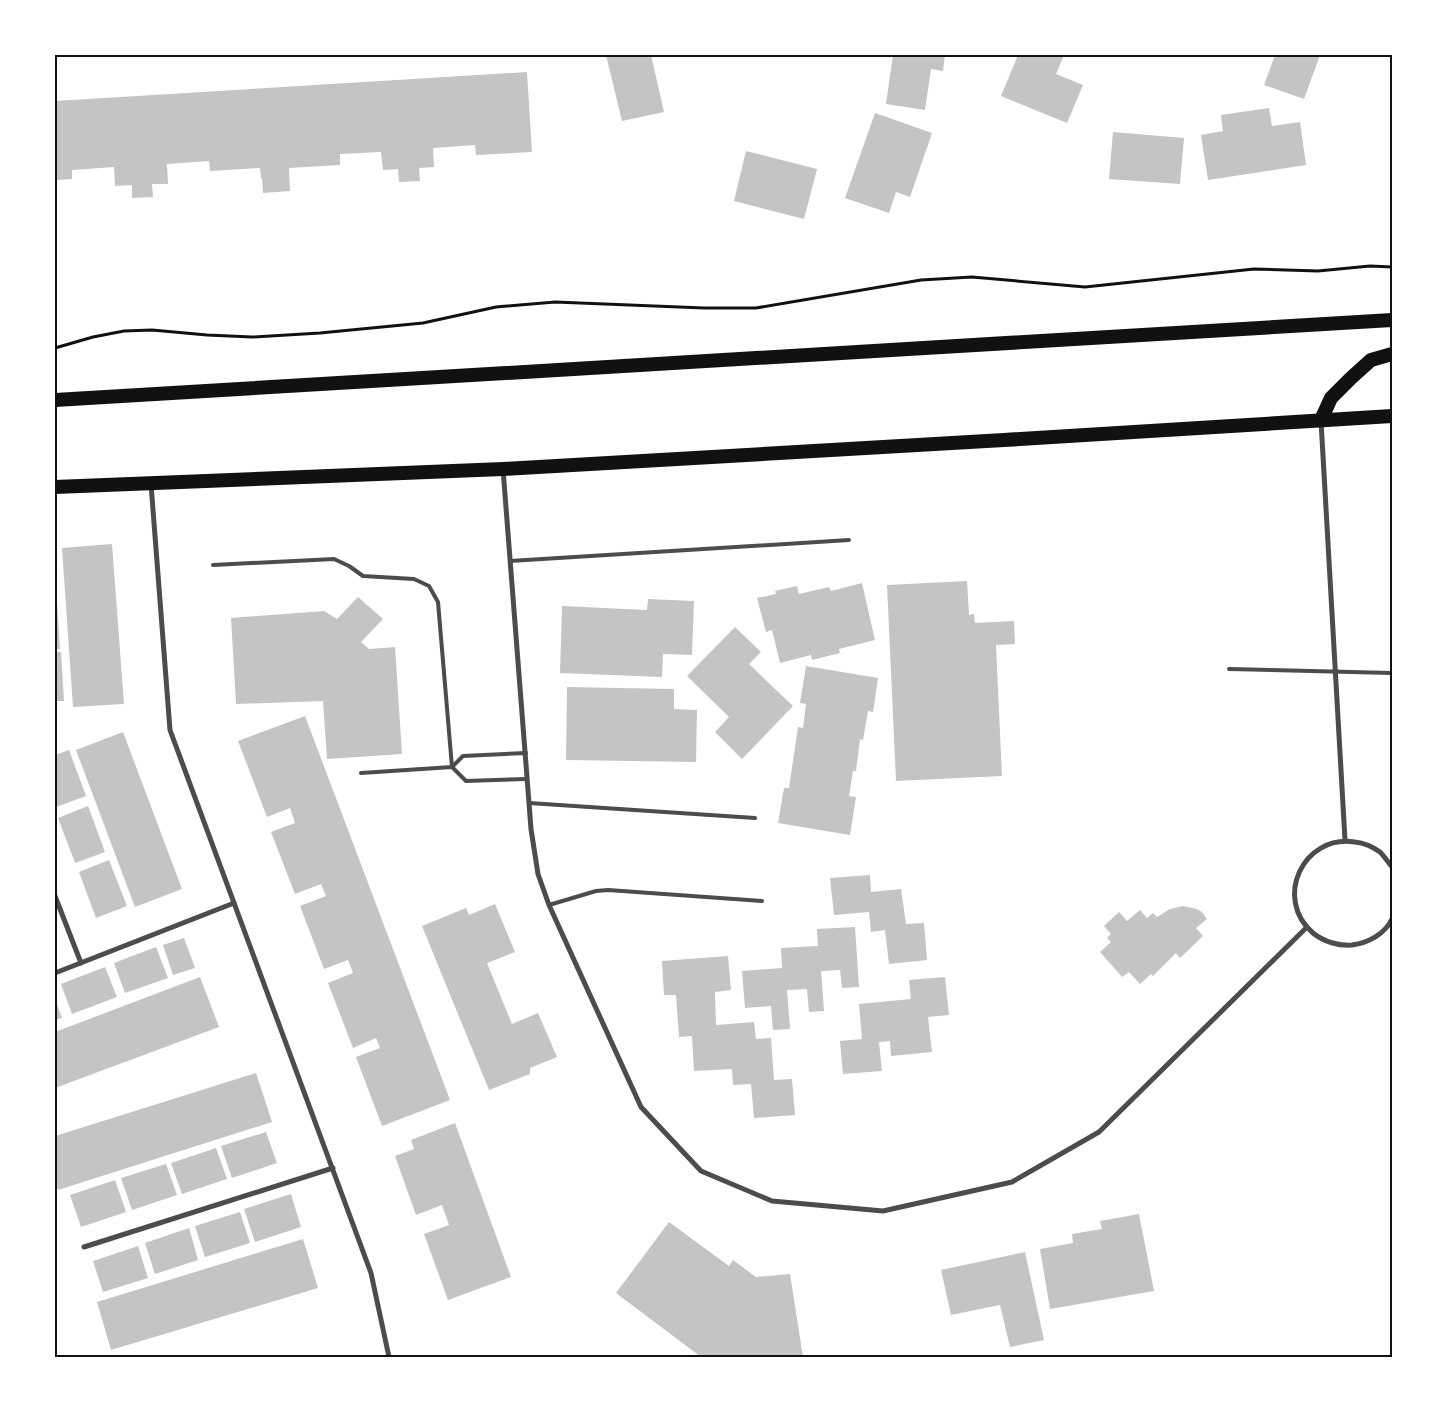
<svg xmlns="http://www.w3.org/2000/svg" width="1447" height="1412" font-family="'Asap Condensed',sans-serif">
<style>
.building{fill:#c4c4c4}
.lines{fill:none;stroke-linecap:round;stroke-linejoin:round}
.path{stroke:#111;stroke-width:3}
.service{stroke:#4c4c4c;stroke-width:4}
.minor{stroke:#4c4c4c;stroke-width:5}
.trunk{stroke:#111;stroke-width:14}
.neatline{fill:none;stroke:#111;stroke-width:2}
</style>
<rect width="100%" height="100%" fill="#fff"/>
<!-- building -->
<g class="building">
<path d="M606 55H651L664 112 622 121Z"/>
<path d="M893 55H945L943 71 931 69 925 110 886 104Z"/>
<path d="M1018 55H1064L1056 74 1083 85 1067 123 1001 96Z"/>
<path d="M1275 55H1320L1304 99 1264 85Z"/>
<path d="M527 72 532 152 476 155 475 145 433 148 434 167 419 168 420 181 399 182 398 169 383 170 381 152 340 154V165L289 168 290 191 263 193 262 178H261L260 168 210 171 209 161 167 164 168 184H152L153 197 132 198V185L115 186 114 167 72 170V179L55 180V101Z"/>
<path d="M1269 108 1272 126 1300 122 1306 165 1208 180 1201 135 1223 131 1221 115Z"/>
<path d="M875 113 932 133 910 197 896 192 889 213 845 198Z"/>
<path d="M1113 132 1184 138 1180 184 1109 179Z"/>
<path d="M746 151 817 169 804 219 734 201Z"/>
<path d="M112 544 124 704 73 707 62 548Z"/>
<path d="M967 581 969 615 974 614 975 623 1014 621 1015 644 996 645 1002 776 896 781 887 585Z"/>
<path d="M862 583 875 640 839 649 840 653 812 660 811 655 780 663 772 630 766 632 757 598 776 594 775 591 797 586 799 594 829 587 831 591Z"/>
<path d="M358 597 383 619 361 642 369 649 395 647 402 754 327 759 323 701 236 704 231 618 324 611 337 619Z"/>
<path d="M648 599 694 601 692 655 663 654 662 677 560 673 562 606 647 610Z"/>
<path d="M55 601H57L60 649H55Z"/>
<path d="M735 627 761 652 749 664 793 706 742 759 715 732 729 717 687 676Z"/>
<path d="M55 652H61L64 701H55Z"/>
<path d="M806 666 878 678 873 712 868 711 863 740 860 739 856 771H853L849 796 856 797 850 835 778 823 784 788H789L798 727 803 728 806 704 800 703Z"/>
<path d="M567 687 674 689V709L697 710 696 762 566 760Z"/>
<path d="M305 716 450 1100 382 1126 356 1057 380 1048 376 1038 353 1048 328 983 353 973 348 960 324 969 300 906 326 896 321 884 295 894 271 832 295 823 290 808 267 817 238 741Z"/>
<path d="M123 732 182 889 135 907 76 750Z"/>
<path d="M69 750 86 796 56 807 55 755Z"/>
<path d="M88 806 105 852 75 863 58 818Z"/>
<path d="M109 860 127 906 96 918 79 872Z"/>
<path d="M870 875 871 892 901 889 906 924 924 923 927 960 889 964 885 930 871 932 869 912 834 915 830 878Z"/>
<path d="M495 904 515 952 487 963 512 1024 538 1013 557 1057 530 1068V1074L489 1090 422 926 466 908 469 915Z"/>
<path d="M1183 906 1197 909 1202 912 1207 919 1196 928 1203 936 1180 958 1176 953 1153 976 1151 974 1140 984 1129 972 1122 977 1100 952 1111 942 1107 938 1111 934 1104 926 1119 912 1127 921 1140 910 1147 918 1153 913 1157 917 1170 909Z"/>
<path d="M855 927 859 987 842 988 840 970 821 971 824 1011 809 1012 807 989 787 990 790 1029 773 1030 771 1006 745 1008 742 971 782 968 781 948 818 946 817 929Z"/>
<path d="M184 938 195 968 173 975 163 945Z"/>
<path d="M156 947 168 978 125 993 114 963Z"/>
<path d="M728 956 731 990 715 992 716 1025 754 1022 756 1039 771 1038 774 1080 792 1079 795 1115 754 1118 751 1084 733 1085 732 1069 694 1071 692 1036 679 1037 676 995H664L662 961Z"/>
<path d="M105 967 117 997 72 1014 61 984Z"/>
<path d="M200 977 219 1027 55 1088V1032Z"/>
<path d="M945 977 949 1015 928 1017 932 1052 891 1056 890 1041 879 1042 882 1071 843 1074 840 1041 862 1039 859 1004 911 999 909 980Z"/>
<path d="M55 999 62 1018 55 1020Z"/>
<path d="M256 1073 272 1122 58 1190 55 1179V1136Z"/>
<path d="M455 1123 511 1277 448 1300 424 1234 449 1225 442 1205 416 1215 395 1156 414 1149 411 1140Z"/>
<path d="M266 1132 277 1163 232 1178 221 1146Z"/>
<path d="M216 1148 227 1179 182 1194 171 1163Z"/>
<path d="M166 1164 177 1195 132 1210 121 1178Z"/>
<path d="M115 1180 126 1212 81 1227 70 1195Z"/>
<path d="M291 1194 301 1227 255 1242 244 1209Z"/>
<path d="M240 1212 250 1243 205 1257 195 1226Z"/>
<path d="M1139 1214 1154 1291 1050 1309 1040 1249 1073 1243 1072 1234 1102 1229 1100 1221Z"/>
<path d="M669 1222 729 1266 733 1260 756 1277 790 1274 803 1357H701L616 1293Z"/>
<path d="M189 1228 198 1260 155 1274 145 1243Z"/>
<path d="M303 1239 318 1288 111 1350 97 1302Z"/>
<path d="M138 1246 148 1278 103 1292 93 1261Z"/>
<path d="M1025 1252 1044 1340 1010 1347 1000 1305 951 1315 941 1270Z"/>
</g>
<g class="lines">
<!-- path -->
<path class="path" d="M55 348 93 337 124 331 152 330 207 335 252 337 320 333 423 323 496 307 555 302 704 308H756L921 280 972 277 1085 287 1254 269 1318 271 1370 266 1392 267"/>
<!-- service -->
<g class="service">
<path d="M510 561 849 540"/>
<path d="M213 565 334 559 349 566 363 576 414 579 429 586 438 602 452 767 466 781 527 779"/>
<path d="M1229 669 1392 673"/>
<path d="M361 773 452 767 463 756 526 753"/>
<path d="M529 803 755 818"/>
<path d="M549 905 596 891 608 890 762 901"/>
</g>
<!-- minor -->
<g class="minor">
<path d="M1321 421 1345 840"/>
<path d="M503 469 529 803 531 829 538 874 549 905 641 1107 701 1171 772 1201 883 1211 1012 1182 1099 1132 1307 927"/>
<path d="M151 484 170 730 371 1273 389 1357"/>
<path d="M1392 867C1388 862 1384 856 1380 852 1373 847 1364 843 1355 842 1303 834 1273 899 1313 933 1324 942 1339 946 1352 945 1368 943 1385 934 1392 919"/>
<path d="M55 896 81 963"/>
<path d="M55 973 234 903"/>
<path d="M84 1247 333 1168"/>
</g>
<!-- trunk -->
<g class="trunk">
<path d="M55 400 1392 320"/>
<path d="M1321 420 1331 398 1351 378 1371 360 1392 354"/>
<path d="M55 487 503 469 1004 440 1392 416"/>
</g>
</g>
<!-- border -->
<rect width="1447" height="1412" fill="none" stroke="#ffffff" stroke-width="112"/>
<rect x="56" y="56" width="1335" height="1300" class="neatline"/>
</svg>
